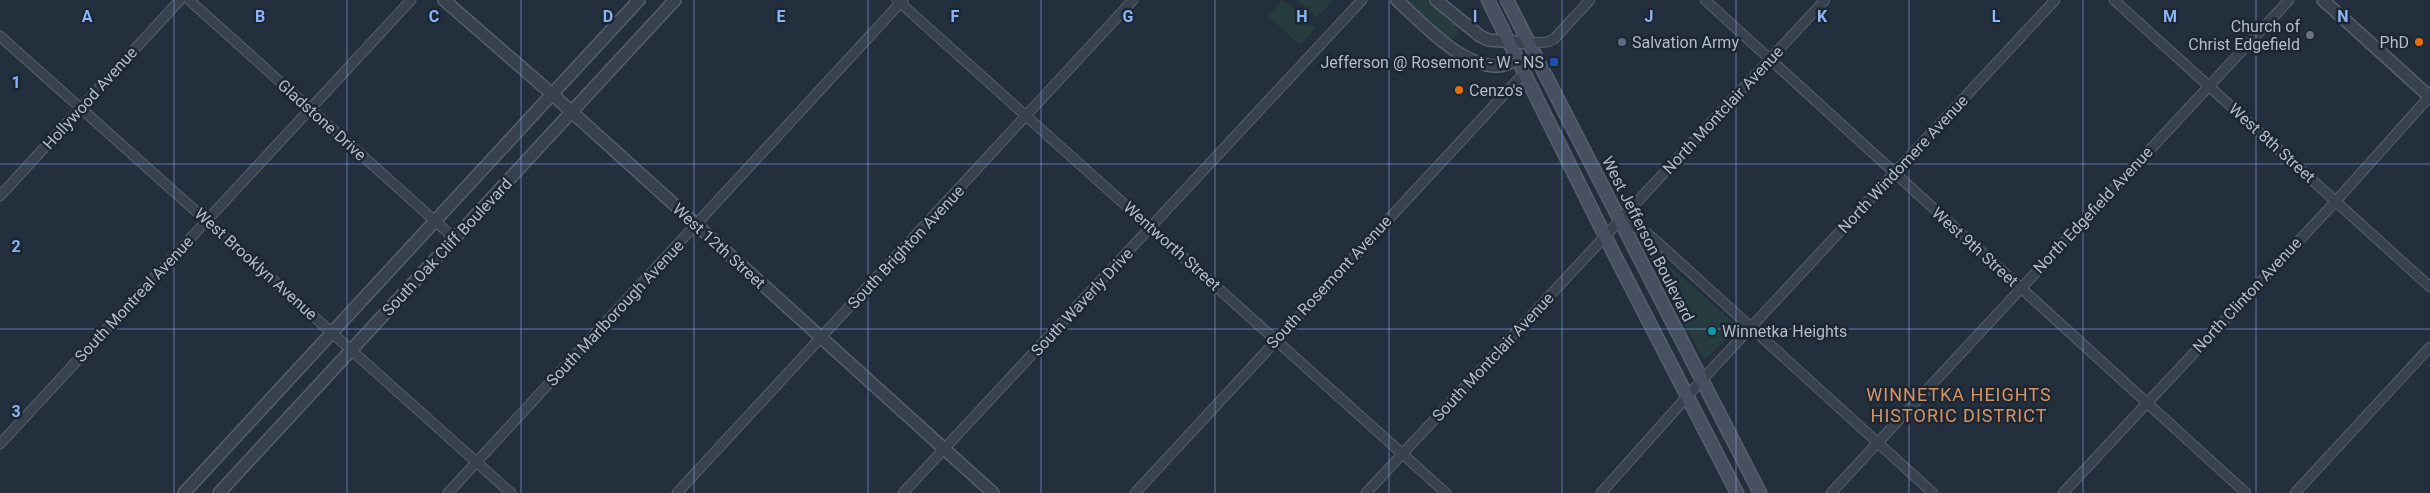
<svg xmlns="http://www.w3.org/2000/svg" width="2430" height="493" font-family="Roboto,sans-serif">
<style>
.green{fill:#263c3f}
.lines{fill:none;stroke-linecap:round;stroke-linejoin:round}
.minor-casing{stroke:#565f6c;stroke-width:11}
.tertiary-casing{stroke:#565f6c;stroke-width:14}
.secondary-casing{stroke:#565f6c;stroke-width:15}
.minor{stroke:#38414e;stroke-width:9}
.tertiary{stroke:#38414e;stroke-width:11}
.secondary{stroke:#465061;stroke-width:12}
.grid{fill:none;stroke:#8ab4f8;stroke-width:1;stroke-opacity:0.55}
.worship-dot{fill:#6b7280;stroke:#1d2633;stroke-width:2}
.service-dot{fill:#5c6f8a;stroke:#1d2633;stroke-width:2}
.food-dot{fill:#e8710a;stroke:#1d2633;stroke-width:2}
.transit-dot{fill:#1a4fb4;stroke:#1d2633;stroke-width:2}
.culture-dot{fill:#0f9aa8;stroke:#1d2633;stroke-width:2}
.labels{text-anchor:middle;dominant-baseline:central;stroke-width:5;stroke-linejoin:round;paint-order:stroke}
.poi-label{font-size:16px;fill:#b4bcc9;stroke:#1d2633;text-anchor:end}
.street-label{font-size:16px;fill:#b4bcc9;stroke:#1d2633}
.neighbourhood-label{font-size:18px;letter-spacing:1px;fill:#d59563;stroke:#1d2633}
.grid-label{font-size:16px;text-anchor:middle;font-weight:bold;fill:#8ab4f8;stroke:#1d2633;stroke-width:5;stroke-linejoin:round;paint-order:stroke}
</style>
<rect width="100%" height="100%" fill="#242f3e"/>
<!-- green -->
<g class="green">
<path d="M1282 0 1316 28 1300 45 1268 16Z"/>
<path d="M1297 0H1333L1317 18Z"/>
<path d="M1404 0H1428L1458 28 1457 36 1449 40 1444 37Z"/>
<path d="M1651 250 1740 328 1704 360 1646 252Z"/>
</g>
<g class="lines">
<!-- minor casing -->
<g class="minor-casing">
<g id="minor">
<path d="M189 0 455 239"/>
<path d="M897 0 1446 493"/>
<path d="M1705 0 2246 493"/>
<path d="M2114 0 2430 287"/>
<path d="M0 36 511 493"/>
<path d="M1529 43 1547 42 1554 39 1590 0"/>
<path d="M0 196 180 0"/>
<path d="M1620 221 1644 231 1654 239 1933 493"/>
<path d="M0 444 411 0"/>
<path d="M448 493 903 0"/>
<path d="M677 493 1133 0"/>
<path d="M903 493 1362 0"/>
<path d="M1135 493 1525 72"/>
<path d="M1366 493 1825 0"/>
<path d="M1601 493 1701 381 2055 0"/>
<path d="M1831 493 2289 0"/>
<path d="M2063 493 2336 201 2430 96"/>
<path d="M2295 493 2430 347"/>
</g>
</g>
<!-- tertiary casing -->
<g class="tertiary-casing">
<g id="tertiary">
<path d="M444 0 552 94 993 493"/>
<path d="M1397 0C1421 22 1461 66 1496 66 1503 67 1511 62 1517 59"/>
<path d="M1436 0 1480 36 1488 40 1529 43"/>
<path d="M2323 0 2430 97"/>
<path d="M184 493 639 0"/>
<path d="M219 493 675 0"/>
</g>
</g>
<!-- secondary casing -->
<g class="secondary-casing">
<g id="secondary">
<path d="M1488 0 1613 252 1737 493"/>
<path d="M1507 0 1760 493"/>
</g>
</g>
<!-- minor -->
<use href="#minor" class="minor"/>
<!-- tertiary -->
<use href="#tertiary" class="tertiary"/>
<!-- secondary -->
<use href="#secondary" class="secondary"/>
</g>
<!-- grid -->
<path class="grid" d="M174 0V493M347 0V493M521 0V493M694 0V493M868 0V493M1041 0V493M1215 0V493M1389 0V493M1562 0V493M1736 0V493M1909 0V493M2083 0V493M2256 0V493M0 164H2430M0 329H2430"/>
<!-- markers -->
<circle class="worship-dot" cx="2310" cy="35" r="5"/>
<circle class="service-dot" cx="1622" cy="42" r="5"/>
<g class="food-dot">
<circle cx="2419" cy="42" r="5"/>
<circle cx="1459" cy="90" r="5"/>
</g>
<rect class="transit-dot" x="1549" y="57" width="10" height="10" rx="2.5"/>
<circle class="culture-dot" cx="1712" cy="331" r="5"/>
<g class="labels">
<!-- poi labels -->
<g class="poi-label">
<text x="2300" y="26">Church of<tspan x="2300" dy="18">Christ Edgefield</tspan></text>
<text x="1632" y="42" text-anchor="start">Salvation Army</text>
<text x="2409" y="42">PhD</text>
<text x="1544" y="62">Jefferson @ Rosemont - W - NS</text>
<text x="1469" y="90" text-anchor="start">Cenzo's</text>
<text x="1722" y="331" text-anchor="start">Winnetka Heights</text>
</g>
<!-- street labels -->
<g class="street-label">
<text transform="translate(90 98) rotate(-48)">Hollywood Avenue</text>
<text transform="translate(1723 110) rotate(-47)">North Montclair Avenue</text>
<text transform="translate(322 120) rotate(42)">Gladstone Drive</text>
<text transform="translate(2272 143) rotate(42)">West 8th Street</text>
<text transform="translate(1903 164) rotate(-47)">North Windomere Avenue</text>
<text transform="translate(2093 210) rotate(-47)">North Edgefield Avenue</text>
<text transform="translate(1648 239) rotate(63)">West Jefferson Boulevard</text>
<text transform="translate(719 246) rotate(42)">West 12th Street</text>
<text transform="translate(1172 246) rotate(42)">Wentworth Street</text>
<text transform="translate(447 247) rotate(-47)">South Oak Cliff Boulevard</text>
<text transform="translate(906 247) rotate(-47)">South Brighton Avenue</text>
<text transform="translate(1975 247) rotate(42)">West 9th Street</text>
<text transform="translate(256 264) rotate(42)">West Brooklyn Avenue</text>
<text transform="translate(1329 282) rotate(-47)">South Rosemont Avenue</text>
<text transform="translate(2247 295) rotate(-47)">North Clinton Avenue</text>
<text transform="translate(134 299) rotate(-47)">South Montreal Avenue</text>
<text transform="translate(1082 302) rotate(-47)">South Waverly Drive</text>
<text transform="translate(615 313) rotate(-47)">South Marlborough Avenue</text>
<text transform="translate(1493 357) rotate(-47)">South Montclair Avenue</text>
</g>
<!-- neighbourhood labels -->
<g class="neighbourhood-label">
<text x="1959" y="394">WINNETKA HEIGHTS<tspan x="1959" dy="21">HISTORIC DISTRICT</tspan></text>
</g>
</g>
<g class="grid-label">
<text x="87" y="22">A</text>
<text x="260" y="22">B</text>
<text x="434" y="22">C</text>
<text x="608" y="22">D</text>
<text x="781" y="22">E</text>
<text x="955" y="22">F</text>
<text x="1128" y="22">G</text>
<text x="1302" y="22">H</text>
<text x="1475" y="22">I</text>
<text x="1649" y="22">J</text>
<text x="1822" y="22">K</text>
<text x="1996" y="22">L</text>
<text x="2170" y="22">M</text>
<text x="2343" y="22">N</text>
<text x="16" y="88">1</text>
<text x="16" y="252">2</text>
<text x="16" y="417">3</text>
</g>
</svg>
